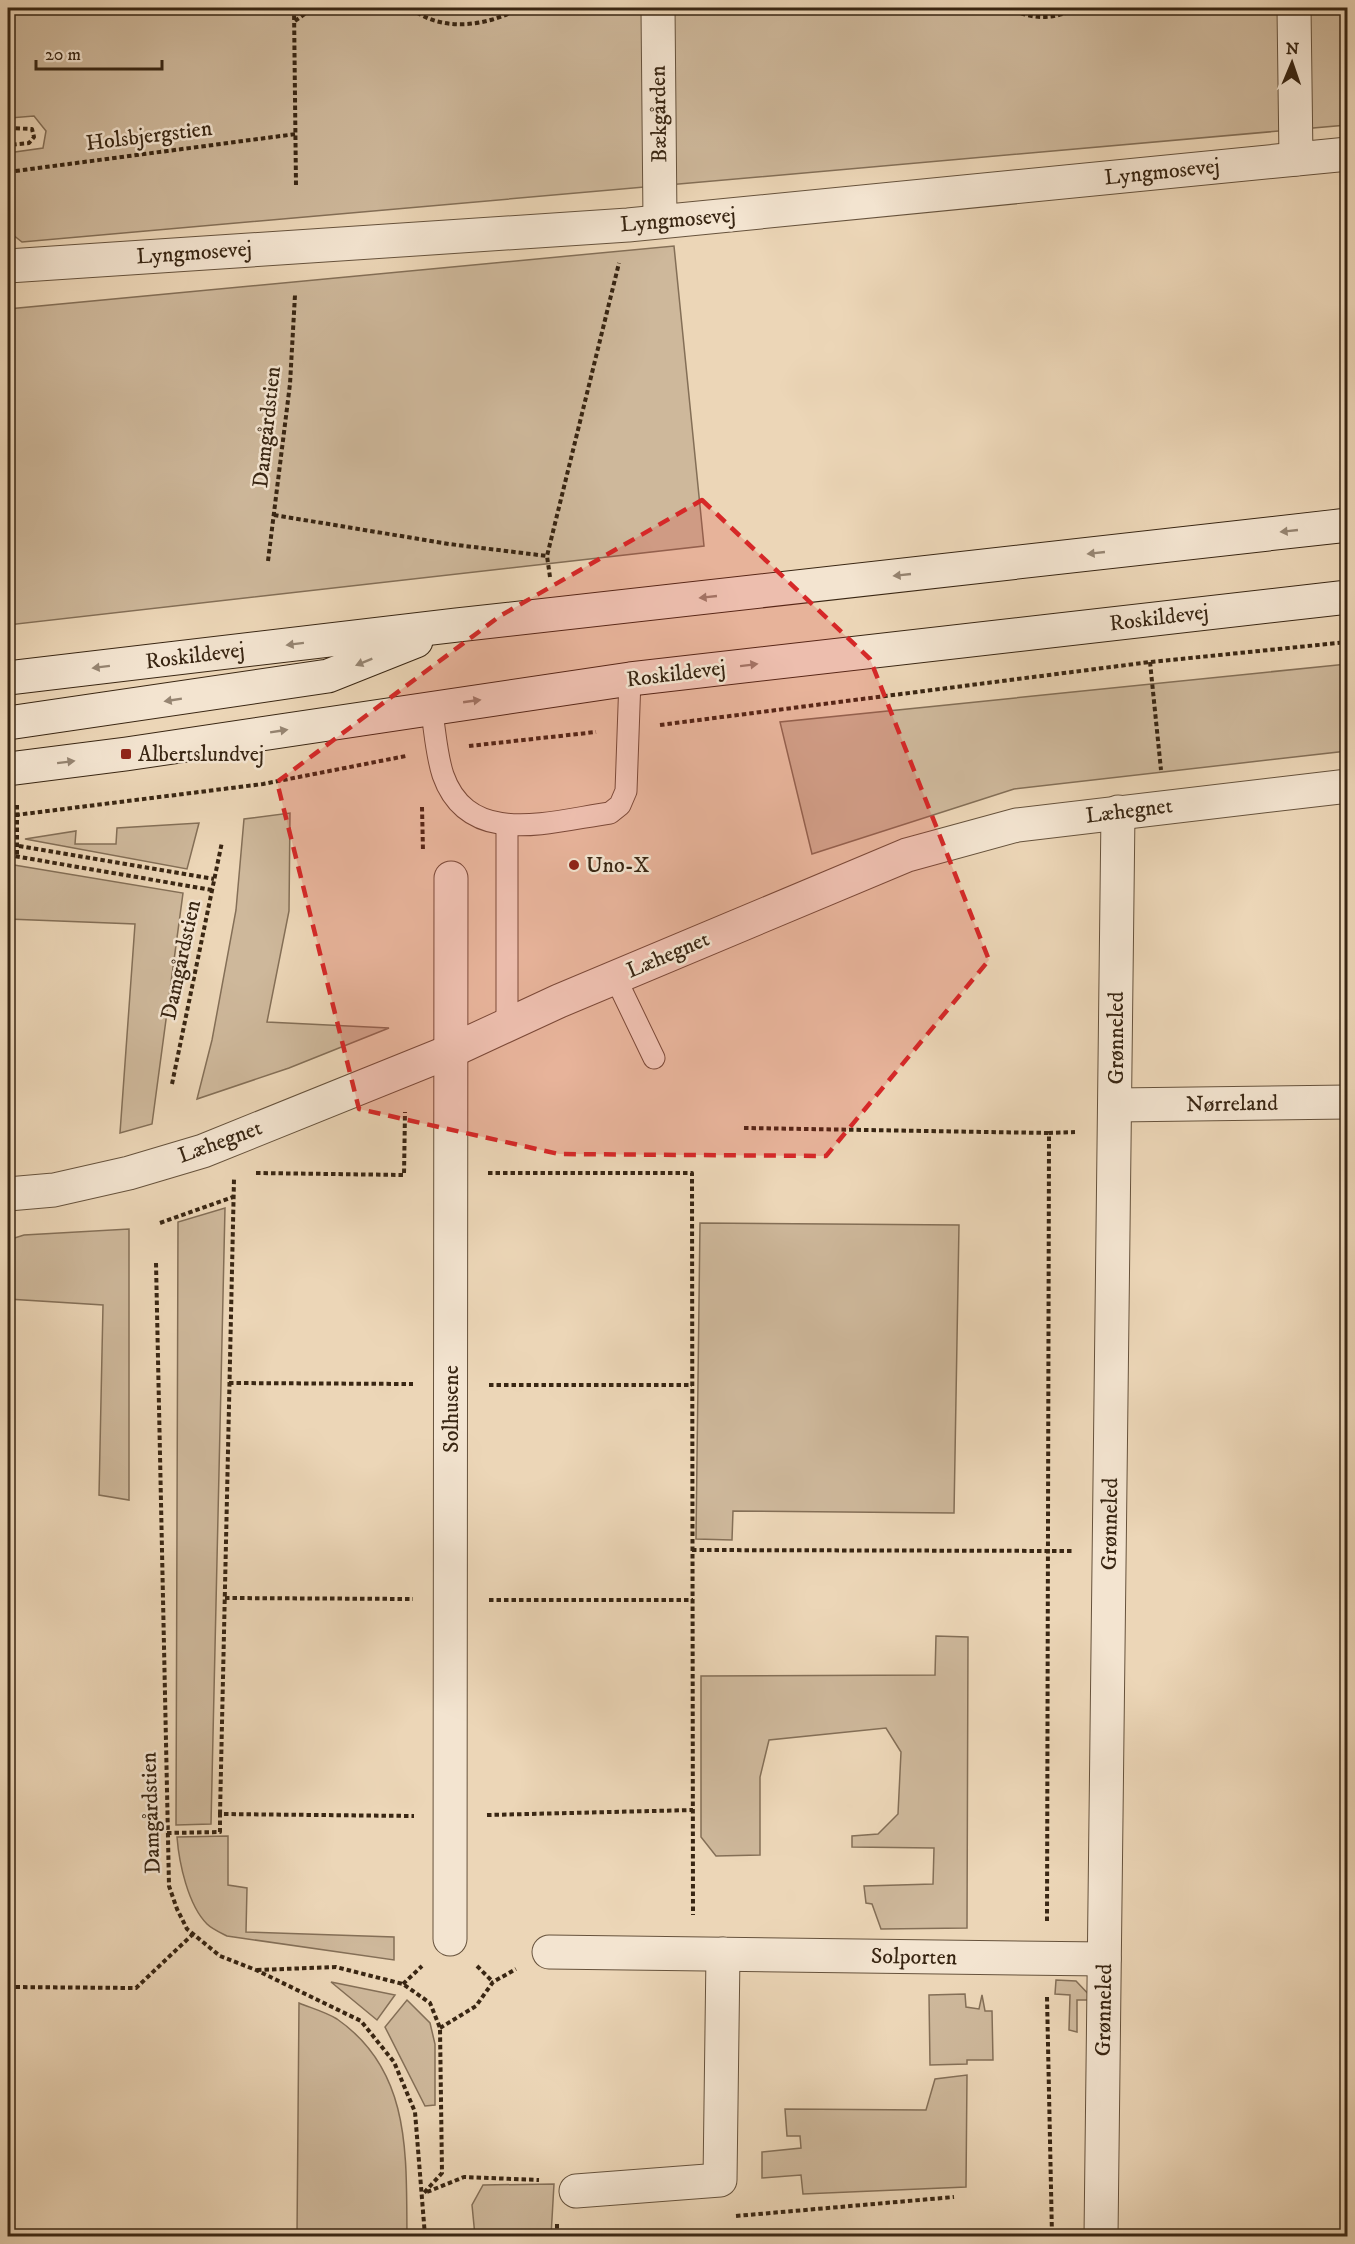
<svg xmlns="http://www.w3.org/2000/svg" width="1355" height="2244" font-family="'IM FELL DW Pica',serif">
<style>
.green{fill:#ceb89b;stroke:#846f57;stroke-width:1.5}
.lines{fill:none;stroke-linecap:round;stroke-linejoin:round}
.service-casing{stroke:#66523c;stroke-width:23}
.minor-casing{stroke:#66523c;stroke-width:35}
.secondary-casing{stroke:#392613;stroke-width:35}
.path{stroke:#392613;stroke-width:4;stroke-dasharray:4.5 3;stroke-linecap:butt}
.service{stroke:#f3e4d0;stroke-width:21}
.minor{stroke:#f3e4d0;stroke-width:33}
.secondary{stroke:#f3e4d0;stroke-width:33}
.oneway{fill:#968572}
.marked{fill:#d62828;fill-opacity:0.2;stroke:#d62828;stroke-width:4.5;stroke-dasharray:12 8;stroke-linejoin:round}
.poi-dot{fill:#8f2418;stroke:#f3e4d0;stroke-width:2}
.labels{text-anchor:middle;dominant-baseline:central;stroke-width:5;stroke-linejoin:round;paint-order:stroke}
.street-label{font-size:22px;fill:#392613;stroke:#f3e4d0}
.poi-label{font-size:22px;fill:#392613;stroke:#f3e4d0;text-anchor:start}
</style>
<rect width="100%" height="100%" fill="#ecd6b7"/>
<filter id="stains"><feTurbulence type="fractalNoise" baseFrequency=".00333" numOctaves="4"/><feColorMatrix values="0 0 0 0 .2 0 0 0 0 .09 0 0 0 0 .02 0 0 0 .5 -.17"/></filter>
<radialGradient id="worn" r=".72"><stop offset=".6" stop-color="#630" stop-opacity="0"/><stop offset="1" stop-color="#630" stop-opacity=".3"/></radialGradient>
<!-- green -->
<g class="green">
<path d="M8 8H1347V125L22 242 8 231V153L43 148 46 131 34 116 10 118 8 110Z"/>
<path d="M674 246 704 546 8 625V309Z"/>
<path d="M1347 664V751L1014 789 812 854 780 722Z"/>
<path d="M290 813 289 911 267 1022 389 1028 289 1068 197 1099 212 1040 236 910 244 819Z"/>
<path d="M199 823 187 869 25 839 76 831 75 844H116L117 828Z"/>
<path d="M8 864 183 893 152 1124 120 1133 135 924 8 919Z"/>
<path d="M225 1208 211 1824 176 1825 178 1222Z"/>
<path d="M700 1223 959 1225 954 1513 733 1511 732 1540 696 1539Z"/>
<path d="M129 1229V1500L99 1495 103 1305 8 1299V1240L24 1235Z"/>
<path d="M936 1636 968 1637 967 1928 881 1929 872 1904 866 1903 864 1886 933 1884 934 1848 852 1847V1836L878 1834 898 1814 901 1752 886 1728 769 1740 760 1777V1855L716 1856 701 1837V1676L935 1675Z"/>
<path d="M228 1836V1885L247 1888 246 1932 394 1937V1960L227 1936C221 1933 212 1929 207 1924 188 1905 179 1863 177 1837Z"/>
<path d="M1056 1980 1076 1981 1094 2000H1077V2032L1069 2030 1070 1995 1055 1994Z"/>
<path d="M331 1982 395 1995 377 2020Z"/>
<path d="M965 1994 966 2007 979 2009 982 1995 985 2011H992L993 2060H967V2064L930 2065 929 1995Z"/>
<path d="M407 2000 430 2023 435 2044V2105L425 2106 385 2027Z"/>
<path d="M299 2003C311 2008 326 2012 337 2019 412 2071 406 2156 407 2236H297Z"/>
<path d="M967 2075 966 2187 803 2194 801 2175 762 2178V2152L801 2148 800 2136H787L785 2109 926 2110 935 2079Z"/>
<path d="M554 2184 551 2236H475L472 2205 483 2185Z"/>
</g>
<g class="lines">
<!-- service casing -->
<g class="service-casing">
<g id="service">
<path d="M431 707C435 729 436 754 443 775 469 849 551 821 610 813L620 805 626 791 630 679"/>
<path d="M507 827V1024"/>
<path d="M615 977 654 1058"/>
</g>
</g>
<!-- minor casing -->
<g class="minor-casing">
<g id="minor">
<path d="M658 8 660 221"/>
<path d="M1294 8 1296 159"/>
<path d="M8 266 628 225 1348 154"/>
<path d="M1116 1105 1348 1102"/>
<path d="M8 1194 54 1190 129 1173 203 1151 451 1051 559 1001 907 855 1017 825 1348 786"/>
<path d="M450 1939 451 878"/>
<path d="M549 1952 1104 1959"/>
<path d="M576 2191 720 2180 723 1954"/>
<path d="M1101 2236 1118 812"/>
</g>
</g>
<!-- secondary casing -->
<g class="secondary-casing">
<g id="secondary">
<path d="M8 678 457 625 1348 525"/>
<path d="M8 723 328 676 416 641"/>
<path d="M8 769 126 754 630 679 1348 597"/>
</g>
</g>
<!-- path -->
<g class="path">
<path d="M294 8 296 186"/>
<path d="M411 8C441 33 488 26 520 8"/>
<path d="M1007 8C1034 20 1052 20 1079 8"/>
<path d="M295 21 313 8"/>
<path d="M8 128 32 129 34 137 29 143 8 145"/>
<path d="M8 172 296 134"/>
<path d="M274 515 449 544 547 556"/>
<path d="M268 561 290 384 295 295"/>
<path d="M550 577 547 556 619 263"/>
<path d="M1150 662 1161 770"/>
<path d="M660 725 1150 662 1348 642"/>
<path d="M469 746 596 732"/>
<path d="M17 805V858"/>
<path d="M422 807 423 851"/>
<path d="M8 816 263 784 406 756"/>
<path d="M19 846 214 879"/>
<path d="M8 855 212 890"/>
<path d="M172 1084 222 842"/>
<path d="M744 1128 1049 1133"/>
<path d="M256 1173 404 1175 405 1112"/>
<path d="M488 1173H692L693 1915"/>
<path d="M160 1223 233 1197"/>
<path d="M156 1263 169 1886 177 1909 187 1929 220 1956 256 1970 361 2021 394 2062 415 2112 425 2236"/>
<path d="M229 1383 413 1384"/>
<path d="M489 1385H692"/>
<path d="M692 1550 1073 1551"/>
<path d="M225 1598 413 1599"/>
<path d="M489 1600H693"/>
<path d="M220 1814 234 1179"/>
<path d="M487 1815 693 1810"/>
<path d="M167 1833 220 1832V1814L414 1816"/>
<path d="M1047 1921 1049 1133 1075 1132"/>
<path d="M477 1966 493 1982"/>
<path d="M257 1970 336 1967 403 1984 430 2003 440 2028 442 2173 423 2194"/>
<path d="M403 1984 422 1966"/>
<path d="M8 1987 136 1988 193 1934"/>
<path d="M1047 1997 1052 2236"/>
<path d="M440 2028 476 2006 493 1982 516 1969"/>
<path d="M427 2192 464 2177 539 2180"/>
<path d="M736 2216 954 2197"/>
<path d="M557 2224V2233L573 2231"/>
</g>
<!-- service -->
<use href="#service" class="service"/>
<!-- minor -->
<use href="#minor" class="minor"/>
<!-- secondary -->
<use href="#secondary" class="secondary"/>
</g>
<!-- one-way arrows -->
<defs><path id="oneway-solid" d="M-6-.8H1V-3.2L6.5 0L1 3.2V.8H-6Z" transform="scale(1.5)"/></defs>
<g class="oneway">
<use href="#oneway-solid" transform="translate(1289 531) rotate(174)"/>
<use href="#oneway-solid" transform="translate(1096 553) rotate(174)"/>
<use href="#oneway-solid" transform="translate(902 575) rotate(174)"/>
<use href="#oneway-solid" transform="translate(708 597) rotate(174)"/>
<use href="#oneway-solid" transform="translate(295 644) rotate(173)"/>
<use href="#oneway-solid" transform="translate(364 662) rotate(158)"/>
<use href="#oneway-solid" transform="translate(749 665) rotate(-7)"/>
<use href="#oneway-solid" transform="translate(101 667) rotate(173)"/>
<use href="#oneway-solid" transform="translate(173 700) rotate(171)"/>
<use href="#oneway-solid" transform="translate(472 701) rotate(-8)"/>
<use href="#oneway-solid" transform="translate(279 731) rotate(-9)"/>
<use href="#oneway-solid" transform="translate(66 762) rotate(-7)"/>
</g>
<!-- marked area -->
<path class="marked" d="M702 500 870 659 989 960 826 1156 559 1154 359 1109 277 782 500 616Z"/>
<!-- markers -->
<g class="poi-dot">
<rect x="120" y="748" width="12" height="12" rx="3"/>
<circle cx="574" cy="865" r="6"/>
</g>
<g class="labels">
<!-- street labels -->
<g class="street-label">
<text transform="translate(659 114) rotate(-91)">Bækgården</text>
<text transform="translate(149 136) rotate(-7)">Holsbjergstien</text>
<text transform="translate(1162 172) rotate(-6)">Lyngmosevej</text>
<text transform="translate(678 220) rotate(-5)">Lyngmosevej</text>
<text transform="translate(194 253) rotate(-4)">Lyngmosevej</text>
<text transform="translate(267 427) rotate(-84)">Damgårdstien</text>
<text transform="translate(1159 618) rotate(-7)">Roskildevej</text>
<text transform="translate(195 656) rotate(-7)">Roskildevej</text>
<text transform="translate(676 674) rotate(-7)">Roskildevej</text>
<text transform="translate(1129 811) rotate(-7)">Læhegnet</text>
<text transform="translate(668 955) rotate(-23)">Læhegnet</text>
<text transform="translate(181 960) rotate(-78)">Damgårdstien</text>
<text transform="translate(1116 1038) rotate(-90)">Grønneled</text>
<text transform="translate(1232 1104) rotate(-1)">Nørreland</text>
<text transform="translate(220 1142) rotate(-20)">Læhegnet</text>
<text transform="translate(451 1409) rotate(-90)">Solhusene</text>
<text transform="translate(1110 1524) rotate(-89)">Grønneled</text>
<text transform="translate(151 1813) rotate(-92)">Damgårdstien</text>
<text transform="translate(914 1957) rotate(1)">Solporten</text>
<text transform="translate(1104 2010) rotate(-89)">Grønneled</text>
</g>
<!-- poi labels -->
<g class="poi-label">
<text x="138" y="754">Albertslundvej</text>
<text x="586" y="865">Uno-X</text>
</g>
</g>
<!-- margin -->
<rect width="1355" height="2244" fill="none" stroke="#ecd6b7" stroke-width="30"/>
<rect x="9" y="9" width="1337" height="2226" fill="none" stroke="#392613" stroke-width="3"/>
<rect x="15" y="15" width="1325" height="2214" fill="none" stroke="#392613" stroke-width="1.5"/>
<!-- north arrow -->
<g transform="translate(1292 63) rotate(2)" stroke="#f3e4d0" stroke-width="4.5" paint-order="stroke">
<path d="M0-4.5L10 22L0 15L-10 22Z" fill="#392613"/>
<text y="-9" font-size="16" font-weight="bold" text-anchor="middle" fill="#392613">N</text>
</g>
<!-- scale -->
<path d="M36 60v9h126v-9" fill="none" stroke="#392613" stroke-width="3"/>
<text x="45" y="60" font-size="18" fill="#392613" stroke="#f3e4d0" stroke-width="4.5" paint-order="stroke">20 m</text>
<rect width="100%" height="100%" filter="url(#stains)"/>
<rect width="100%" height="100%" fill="url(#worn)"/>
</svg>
